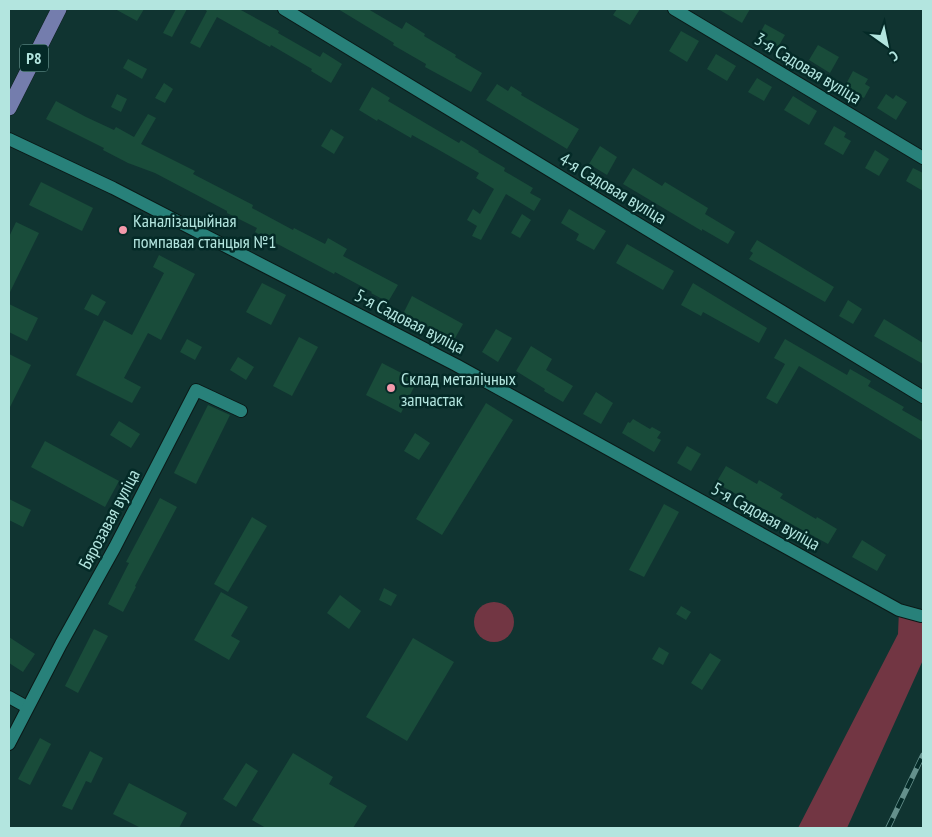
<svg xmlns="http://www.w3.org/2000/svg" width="932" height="837" font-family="'PT Sans Narrow',sans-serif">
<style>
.green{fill:#723643}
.building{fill:#194c3a}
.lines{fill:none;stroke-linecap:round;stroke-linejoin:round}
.street-casing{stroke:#0a1917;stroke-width:14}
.primary-casing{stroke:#0a1917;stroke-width:16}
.street{stroke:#28817a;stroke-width:12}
.primary{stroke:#747dad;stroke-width:15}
.rail-casing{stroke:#65908c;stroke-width:5.5}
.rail{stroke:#042a27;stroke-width:4;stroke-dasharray:11;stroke-linecap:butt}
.poi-dot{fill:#f39aab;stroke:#042a27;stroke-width:2}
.labels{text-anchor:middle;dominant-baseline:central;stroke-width:5;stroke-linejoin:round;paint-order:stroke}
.shield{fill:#042a27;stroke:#7eada8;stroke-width:1}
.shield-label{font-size:16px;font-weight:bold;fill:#b3e5df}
.street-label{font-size:18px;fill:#b3e5df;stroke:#042a27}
.poi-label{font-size:18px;fill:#b3e5df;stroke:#042a27;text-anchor:start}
</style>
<rect width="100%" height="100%" fill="#103431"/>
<!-- green -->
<g class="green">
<circle cx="494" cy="622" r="20"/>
<path d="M899 610 923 618V660L847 828H798L898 634Z"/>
</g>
<!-- building -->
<g class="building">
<path d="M115 9H144L137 21Z"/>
<path d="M176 9H187L172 37 163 33Z"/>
<path d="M204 9H239L279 31 278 33 320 57 323 52 342 64 331 83 311 71 312 69 271 45 270 47 217 17 200 48 190 43 207 11Z"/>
<path d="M338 9H368L402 29 406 22 425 34 424 36 456 55 455 57 482 73 471 92 425 67 426 64 393 45 394 43Z"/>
<path d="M617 9H640L630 25 613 15Z"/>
<path d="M718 9H750L742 23Z"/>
<path d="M765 24 785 35 778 47 759 35Z"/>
<path d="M681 31 699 41 687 62 669 51Z"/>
<path d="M818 45 839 57 830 73 809 60Z"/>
<path d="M716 54 736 66 727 81 707 69Z"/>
<path d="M128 59 147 69 142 79 123 68Z"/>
<path d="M853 71 868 79 865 84 870 87 864 98 844 88Z"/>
<path d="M757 78 772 87 764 101 748 92Z"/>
<path d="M164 83 173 89 165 103 155 98Z"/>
<path d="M497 84 508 91 511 86 522 93 521 95 579 129 567 149 486 100Z"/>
<path d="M372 87 390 98 388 101 459 143 461 140 479 151 478 152 505 168 504 171 533 188 530 193 541 199 534 211 506 194 481 240 472 236 477 226 467 220 473 209 480 214 494 189 476 178 479 173 439 150 412 135 411 138 378 119 377 121 359 110Z"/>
<path d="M117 94 127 99 121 112 111 107Z"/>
<path d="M886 94 893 99 896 95 907 102 896 120 877 108Z"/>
<path d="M793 96 817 111 809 125 784 110Z"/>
<path d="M56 101 86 117 114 130 116 127 134 137 148 114 156 118 141 144 195 171 193 174 253 205 252 208 293 230 294 228 325 244 328 238 347 249 343 256 398 285 388 302 371 293 372 292 335 272 334 274 255 232 257 228 227 213V211L155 173 128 163 103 150 104 148 46 119Z"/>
<path d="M834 126 846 133 844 137 851 141 843 155 824 144Z"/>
<path d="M331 129 344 137 334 154 321 146Z"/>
<path d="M600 146 617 157 607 175 589 164Z"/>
<path d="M875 150 889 159 879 176 865 168Z"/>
<path d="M633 168 662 186 665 182 708 208 705 214 735 232 728 244 702 229V231L623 184Z"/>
<path d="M913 168 923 173V191L906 181Z"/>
<path d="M41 182 93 208 82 231 29 205Z"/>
<path d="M569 209 606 231 594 250 576 240 579 234 561 223Z"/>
<path d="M522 214 531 220 520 238 511 233Z"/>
<path d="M16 222 39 233 9 294V237Z"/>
<circle cx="123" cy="230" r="5"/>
<path d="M757 240 834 287 825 302 749 259 753 253 750 251Z"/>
<path d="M627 244 674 271 663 290 616 263Z"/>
<path d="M159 255 195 274 161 340 148 333 124 378 141 387 132 403 76 375 104 320 132 335 164 273 153 267Z"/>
<path d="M262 283 286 295 271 325 246 312Z"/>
<path d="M693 283 767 328 759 343 703 312 701 316 681 305Z"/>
<path d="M92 294 106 302 98 316 84 309Z"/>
<path d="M412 296 463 324 454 340 403 314Z"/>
<path d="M848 300 862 309 853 324 839 316Z"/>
<path d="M9 304 38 318 27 341 9 332Z"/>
<path d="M884 319 923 343V364L874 336Z"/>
<path d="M496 329 512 338 498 362 482 352Z"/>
<path d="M299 337 318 347 292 396 273 386Z"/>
<path d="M187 339 202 347 195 360 180 352Z"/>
<path d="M785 339 847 375 850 369 871 381 868 386 904 407 902 410 923 422V441L799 366 777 404 766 398 785 364 774 358Z"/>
<path d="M531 346 552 359 546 370 573 386 563 402 544 391 545 389 516 371Z"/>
<path d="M9 354 31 365 9 409Z"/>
<path d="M238 357 254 367 246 380 230 370Z"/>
<path d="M382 363 417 381 401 413 366 395Z"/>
<path d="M596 392 613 403 601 424 583 414Z"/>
<path d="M486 403 513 420 442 535 416 519Z"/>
<path d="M208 405 230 415 196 484 174 473Z"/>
<path d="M633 419 650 429 652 427 661 432 657 438 661 440 654 452 622 433 628 422 630 423Z"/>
<path d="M119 421 140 434 131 448 110 435Z"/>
<path d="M415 433 430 443 419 460 404 451Z"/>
<path d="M45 441 119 481 105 507 31 467Z"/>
<path d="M687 446 701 454 691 471 677 463Z"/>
<path d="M726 466 757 484 759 480 783 494 780 498 816 519 817 517 837 529 828 544 716 483Z"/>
<path d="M160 498 177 507 135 586 136 587 123 612 108 604 129 563 126 562Z"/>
<path d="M9 499 31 510 23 527 9 520Z"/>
<path d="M664 504 679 512 644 577 629 570Z"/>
<path d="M252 517 267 526 228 592 214 584Z"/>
<path d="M862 540 886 555 877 571 852 557Z"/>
<path d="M384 588 397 595 391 606 379 600Z"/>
<path d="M221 592 248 607 231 636 240 641 229 660 194 640Z"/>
<path d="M340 595 361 611 349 629 327 613Z"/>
<path d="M681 606 691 612 686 620 676 614Z"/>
<path d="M94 629 108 636 78 693 65 686Z"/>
<path d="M9 637 35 654 23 672 9 663Z"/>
<path d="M413 638 454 662 407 741 366 717Z"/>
<path d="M659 647 669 653 663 665 652 659Z"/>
<path d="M710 653 721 660 702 690 691 683Z"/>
<path d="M40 738 51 744 30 785 18 779Z"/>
<path d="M90 751 103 758 91 783 86 781 72 810 62 806Z"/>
<path d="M293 753 333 777 329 784 367 806 353 828H266L252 820Z"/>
<path d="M246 763 258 771 236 807 223 799Z"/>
<path d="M129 783 187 813 179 828H141L113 814Z"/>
</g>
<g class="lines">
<!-- street casing -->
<g class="street-casing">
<g id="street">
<path d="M284 9 923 397"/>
<path d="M674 9 923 158"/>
<path d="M9 139 113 188 456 365 899 610 921 616"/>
<path d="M9 697 27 707"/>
<path d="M9 744 61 644 115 547 196 390 241 411"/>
</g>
</g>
<!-- primary casing -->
<g class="primary-casing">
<path id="primary" d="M9 108 59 9"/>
</g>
<!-- street -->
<use href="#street" class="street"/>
<!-- primary -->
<use href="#primary" class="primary"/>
<!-- rail casing -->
<g class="rail-casing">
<path id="rail" d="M888 828 923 755"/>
</g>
<!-- rail -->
<use href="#rail" class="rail"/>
</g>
<!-- markers -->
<g class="poi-dot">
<circle cx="123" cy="230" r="5"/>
<circle cx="391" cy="388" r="5"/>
</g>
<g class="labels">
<!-- shield labels -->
<rect class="shield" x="20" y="44.5" width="28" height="27" rx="4"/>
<g class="shield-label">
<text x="34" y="58">Р8</text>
</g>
<!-- street labels -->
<g class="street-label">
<text transform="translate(808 68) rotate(31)">3-я Садовая вуліца</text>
<text transform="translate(613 188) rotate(31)">4-я Садовая вуліца</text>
<text transform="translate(410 321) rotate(27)">5-я Садовая вуліца</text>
<text transform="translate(766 516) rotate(29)">5-я Садовая вуліца</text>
<text transform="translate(109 519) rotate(-62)">Бярозавая вуліца</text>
</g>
<!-- poi labels -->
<g class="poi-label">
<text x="133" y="220">Каналізацыйная<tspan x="133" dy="21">помпавая станцыя №1</tspan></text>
<text x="401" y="378">Склад металічных<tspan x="401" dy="21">запчастак</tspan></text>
</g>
</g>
<!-- border -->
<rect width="932" height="837" fill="none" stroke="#b3e5df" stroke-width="20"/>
<!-- north arrow -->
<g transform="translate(887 45) rotate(147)" stroke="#042a27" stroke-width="4" paint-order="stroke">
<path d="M0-4L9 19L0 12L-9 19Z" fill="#b3e5df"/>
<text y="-8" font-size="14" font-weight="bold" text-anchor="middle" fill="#b3e5df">С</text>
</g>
</svg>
